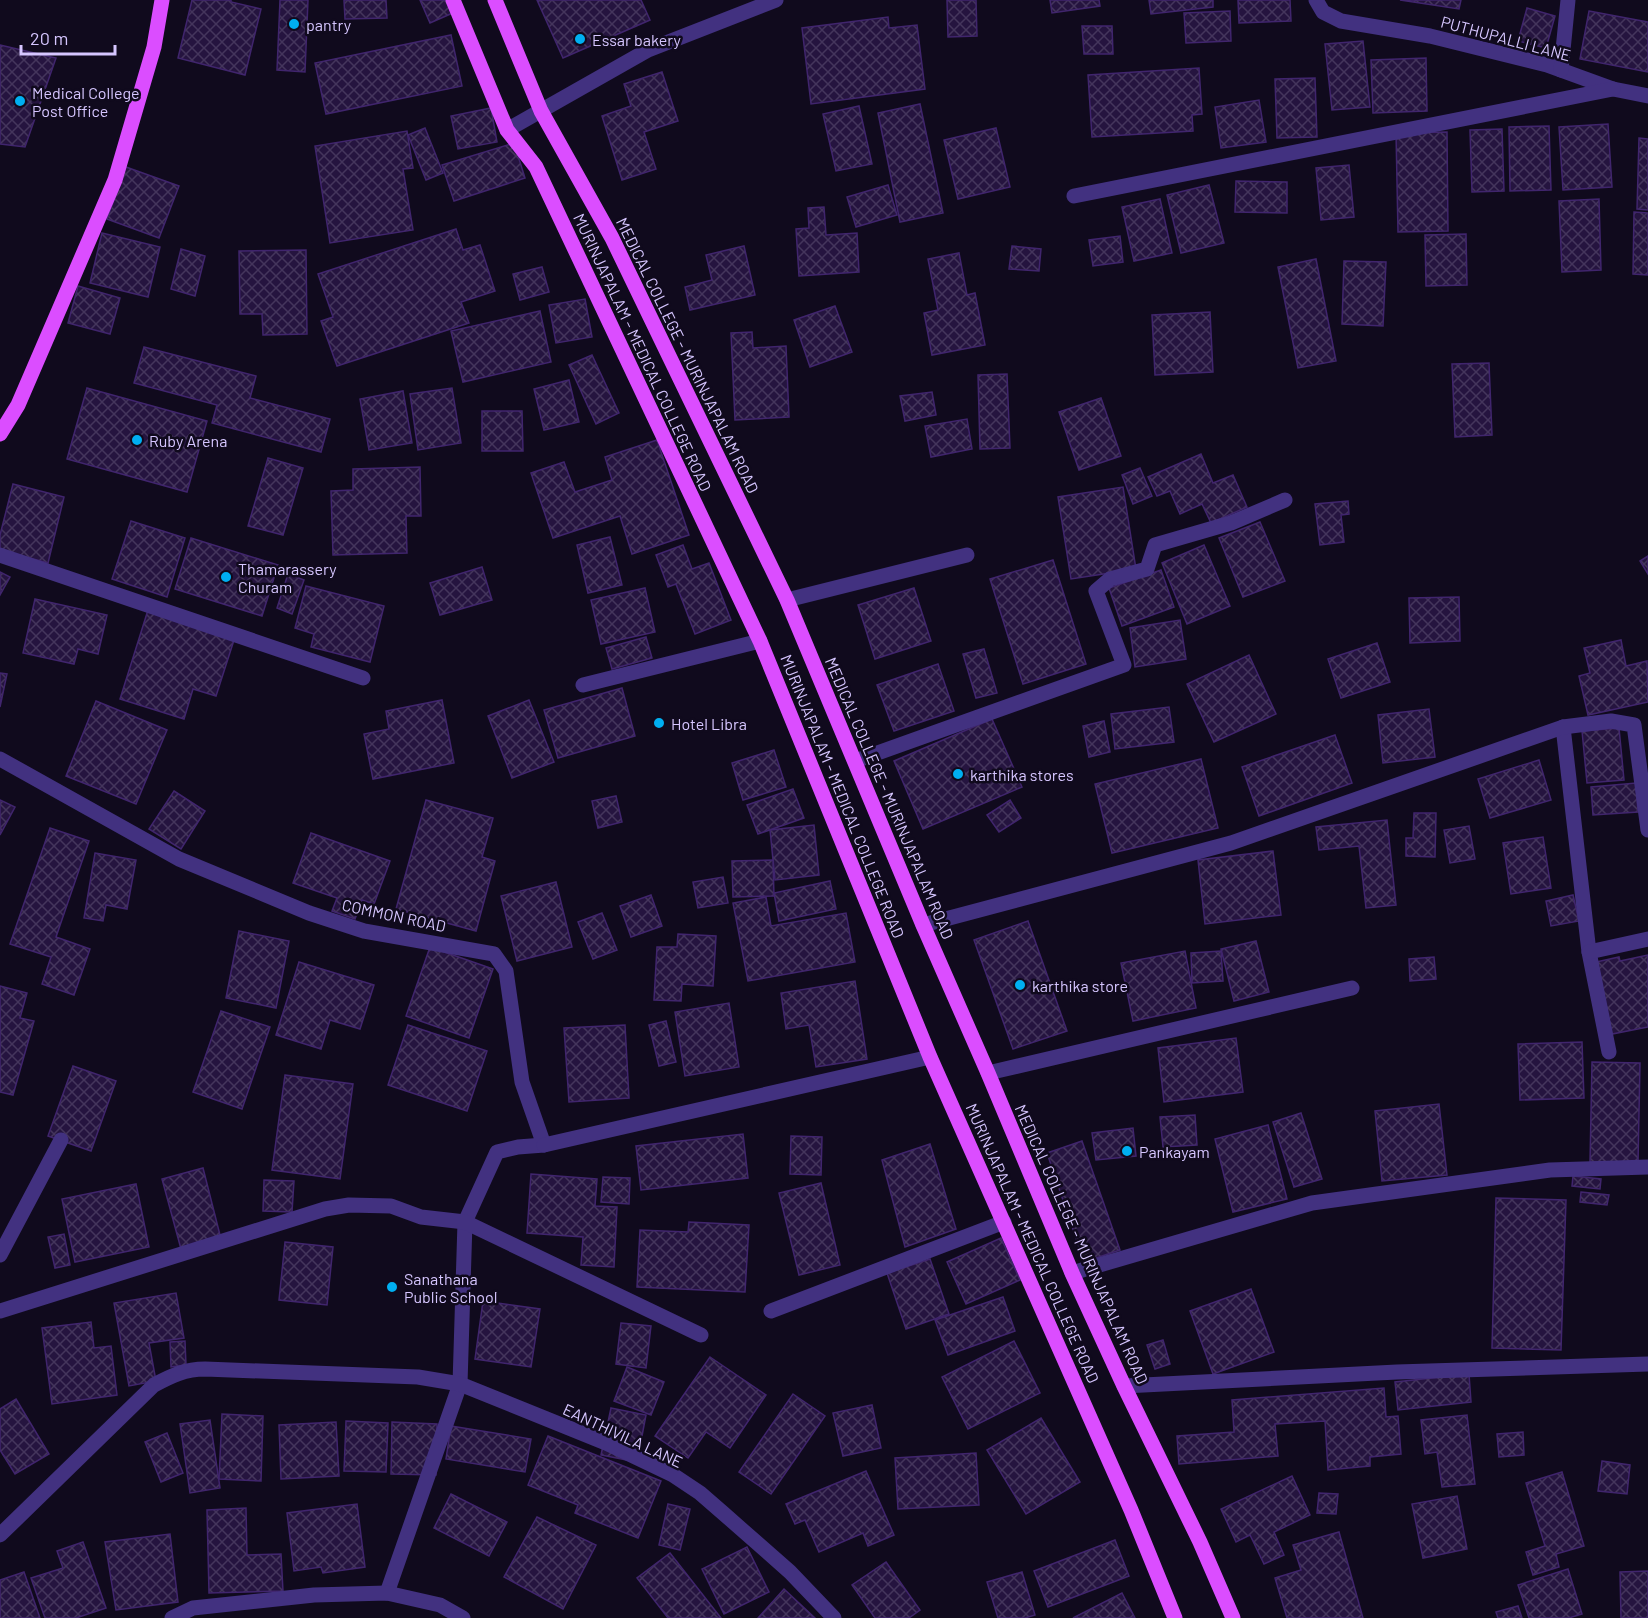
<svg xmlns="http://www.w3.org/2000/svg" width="1648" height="1618" font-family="Barlow,sans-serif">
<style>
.building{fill:url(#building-cross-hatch);stroke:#40256d;stroke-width:1.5}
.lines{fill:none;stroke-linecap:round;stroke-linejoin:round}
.minor{stroke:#423180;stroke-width:15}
.major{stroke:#db4dff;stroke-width:15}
.poi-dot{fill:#00aff1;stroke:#100a1d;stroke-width:2}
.labels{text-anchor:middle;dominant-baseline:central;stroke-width:5;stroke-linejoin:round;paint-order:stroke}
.poi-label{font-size:16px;fill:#d6c6ff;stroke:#100a1d;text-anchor:start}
.street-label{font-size:16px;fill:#d6c6ff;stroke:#100a1d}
</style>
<defs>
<pattern id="building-cross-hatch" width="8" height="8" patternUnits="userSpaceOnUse" patternTransform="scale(1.5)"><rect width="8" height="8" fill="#25143f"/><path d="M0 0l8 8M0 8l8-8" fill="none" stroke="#44355c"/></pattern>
</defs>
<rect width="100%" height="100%" fill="#100a1d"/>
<!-- building -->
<g class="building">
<path d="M192 0H231V2L261 9 245 75 178 58Z"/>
<path d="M280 0H308L305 72 277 70Z"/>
<path d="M344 0H386L387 18 345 19Z"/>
<path d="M420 0H450L455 12 430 23Z"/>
<path d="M537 0H641L650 20 563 58Z"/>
<path d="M947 0H976L977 36 948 37Z"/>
<path d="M1050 0H1099L1100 6 1052 13Z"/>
<path d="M1149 0H1213V7L1151 14Z"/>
<path d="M1238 0H1290L1291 21 1239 23Z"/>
<path d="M1400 0H1461L1459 9Z"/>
<path d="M1527 8 1555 16 1546 48 1518 41Z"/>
<path d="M1230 11 1231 41 1186 43 1184 13Z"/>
<path d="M1589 11 1648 22V72L1580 59Z"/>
<path d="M888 17 889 28 917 25 925 89 811 104 802 28Z"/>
<path d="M1082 26H1112L1113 54H1084Z"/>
<path d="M451 35 462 86 326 114 315 63Z"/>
<path d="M1363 41 1370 107 1332 110 1325 44Z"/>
<path d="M0 45 56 58 25 147 0 144Z"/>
<path d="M1426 58 1427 111 1373 113 1371 60Z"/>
<path d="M1199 68 1202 114 1192 115 1193 131 1092 137 1088 75Z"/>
<path d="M662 72 678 121 644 132 656 169 622 180 602 116 631 106 624 84Z"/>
<path d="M1315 78 1317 137 1277 138 1275 79Z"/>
<path d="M1259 100 1266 142 1221 148 1215 107Z"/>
<path d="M920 104 943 213 900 222 878 113Z"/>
<path d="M859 106 872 164 836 171 823 114Z"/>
<path d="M491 108 497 142 458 149 451 116Z"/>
<path d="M1608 124 1612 187 1563 190 1559 127Z"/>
<path d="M1549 126 1551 190 1510 191 1509 127Z"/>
<path d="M425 128 443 173 426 180 408 135Z"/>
<path d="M996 128 1010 187 958 199 944 140Z"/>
<path d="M1502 129 1504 191 1472 192 1470 130Z"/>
<path d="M407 131 413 168 403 169 413 230 330 243 315 146Z"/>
<path d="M1447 132 1448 231 1398 232 1396 133Z"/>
<path d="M1639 138 1648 139V210L1637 209Z"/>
<path d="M514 143 525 178 454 201 442 165Z"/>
<path d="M1349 165 1354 217 1321 220 1316 168Z"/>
<path d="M126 167 179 186 159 238 107 219Z"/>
<path d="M1236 181 1287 182V213L1235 212Z"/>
<path d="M888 185 897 215 856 227 847 197Z"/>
<path d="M1209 185 1224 243 1181 253 1167 195Z"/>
<path d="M1160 199 1172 253 1134 261 1122 207Z"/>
<path d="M1599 199 1601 270 1562 272 1559 201Z"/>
<path d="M824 207 826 235 857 233 859 272 799 276 796 229 809 228 808 208Z"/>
<path d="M1634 212 1648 213V275L1633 274Z"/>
<path d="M456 229 463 250 480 245 495 291 461 302 469 323 337 366 321 321 333 317 318 274Z"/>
<path d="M102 233 160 247 148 297 90 283Z"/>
<path d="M1466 234 1467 285 1426 286 1425 235Z"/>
<path d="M1120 236 1123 262 1093 266 1089 240Z"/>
<path d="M744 246 755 295 690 310 685 287 712 280 706 255Z"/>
<path d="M1012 246 1041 249 1039 271 1009 269Z"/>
<path d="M181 249 205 256 195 296 171 289Z"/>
<path d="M306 250 307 334 263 335 262 314H240L239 251Z"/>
<path d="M959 253 967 295 975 293 985 345 932 355 924 313 938 310 928 259Z"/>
<path d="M1316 259 1336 361 1298 368 1278 267Z"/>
<path d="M1344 261 1386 262 1383 326 1342 324Z"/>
<path d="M542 267 549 292 520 300 513 274Z"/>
<path d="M78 286 120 298 110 334 68 323Z"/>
<path d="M585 299 592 337 556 343 549 305Z"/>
<path d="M835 306 852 352 810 367 794 320Z"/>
<path d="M540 311 551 362 463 382 451 331Z"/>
<path d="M1210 312 1213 372 1155 375 1152 315Z"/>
<path d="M752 332 753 348 786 346 789 417 735 420 731 333Z"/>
<path d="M144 347 256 376 250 398 330 419 321 452 212 423 217 405 134 383Z"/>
<path d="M592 355 619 413 596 424 569 365Z"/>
<path d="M1489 363 1492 435 1455 437 1452 364Z"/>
<path d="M1007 374 1010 448 980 449 978 375Z"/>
<path d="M569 380 579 422 544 430 534 389Z"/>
<path d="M87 388 207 421 187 492 67 459Z"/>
<path d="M452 388 461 443 418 450 410 394Z"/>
<path d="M403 391 412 443 369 450 360 399Z"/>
<path d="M932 392 936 415 905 421 900 396Z"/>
<path d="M1101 398 1121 456 1079 470 1059 412Z"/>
<path d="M482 411H522L523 451H482Z"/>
<path d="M967 419 972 449 931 457 925 426Z"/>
<path d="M657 440 689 535 632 554 620 516 553 538 531 473 564 462 575 492 612 480 605 457Z"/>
<path d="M1201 454 1213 483 1233 475 1247 507 1211 523 1202 504 1180 514 1170 491 1157 496 1148 477Z"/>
<path d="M268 458 303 468 283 535 248 526Z"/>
<path d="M420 467 421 516H406L407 553 333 555 331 491 353 490V469Z"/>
<path d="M1140 468 1152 496 1133 504 1122 475Z"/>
<path d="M13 484 64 497 48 563 0 550V535Z"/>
<path d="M1123 487 1136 569 1071 579 1058 497Z"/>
<path d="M1348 501 1349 514 1341 515 1344 542 1320 545 1315 504Z"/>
<path d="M131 521 185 538 167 597 112 579Z"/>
<path d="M1260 522 1285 581 1243 597 1219 538Z"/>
<path d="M610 537 622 585 588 593 577 545Z"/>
<path d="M191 538 278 565 262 616 175 589Z"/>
<path d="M683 545 692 569 709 563 731 620 695 634 676 584 668 587 656 555Z"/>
<path d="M1204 545 1230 606 1187 624 1162 563Z"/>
<path d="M1648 556V574L1640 561Z"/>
<path d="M1053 560 1086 664 1023 684 990 579Z"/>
<path d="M482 567 492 600 440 615 430 583Z"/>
<path d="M1161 570 1174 607 1122 626 1109 588Z"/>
<path d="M0 572 10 577 0 595Z"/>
<path d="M288 574 304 580 292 614 277 608Z"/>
<path d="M306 586 384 606 370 662 311 647 314 634 295 628Z"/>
<path d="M645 588 655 632 601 644 591 600Z"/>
<path d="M914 588 931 641 875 659 858 605Z"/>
<path d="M1459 597 1460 641 1410 643 1409 598Z"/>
<path d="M35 599 107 615 98 654 78 649 74 664 23 653Z"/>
<path d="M148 610 235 637 216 696 193 689 184 719 120 699Z"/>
<path d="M1180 620 1186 659 1135 667 1130 628Z"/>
<path d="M646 637 652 658 612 669 606 648Z"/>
<path d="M1621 640 1626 666 1647 661 1648 702 1588 715 1579 676 1590 673 1584 648Z"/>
<path d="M1377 643 1390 682 1341 698 1328 659Z"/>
<path d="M984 649 997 693 976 698 963 654Z"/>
<path d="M1249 655 1276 714 1214 742 1187 684Z"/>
<path d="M938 664 954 711 894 731 877 685Z"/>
<path d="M0 673 7 674 0 707Z"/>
<path d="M622 688 635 736 558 758 544 710Z"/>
<path d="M442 700 454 763 373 779 364 734 389 729 386 711Z"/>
<path d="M529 700 554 762 512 778 488 716Z"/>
<path d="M96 701 167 730 136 804 66 776Z"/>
<path d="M1169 707 1174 742 1115 749 1111 714Z"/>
<path d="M1429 709 1435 757 1383 763 1378 715Z"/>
<path d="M992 719 1022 787 923 829 894 761Z"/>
<path d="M1104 721 1110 752 1089 757 1083 726Z"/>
<path d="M1619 728 1624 780 1587 783 1582 731Z"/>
<path d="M1335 735 1352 783 1259 816 1242 767Z"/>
<path d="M774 750 786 787 743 800 732 763Z"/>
<path d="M1201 759 1218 828 1112 853 1095 784Z"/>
<path d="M1539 760 1551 800 1490 818 1478 779Z"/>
<path d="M1636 783 1638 812 1593 815 1591 787Z"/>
<path d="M793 789 804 818 758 834 747 805Z"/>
<path d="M174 791 205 811 181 849 149 829Z"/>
<path d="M616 796 622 822 598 828 592 801Z"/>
<path d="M0 800 15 807 0 835Z"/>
<path d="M426 800 493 818 482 857 495 861 476 931 396 909Z"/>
<path d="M1010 800 1021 818 999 832 987 815Z"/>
<path d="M1414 813H1436L1435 857 1406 856V838H1413Z"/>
<path d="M1387 820 1396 905 1366 908 1359 846 1319 850 1316 827Z"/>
<path d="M814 825 819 875 775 880 770 830Z"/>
<path d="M1469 826 1475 859 1450 863 1444 830Z"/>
<path d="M50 828 89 841 56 937 90 949 74 995 42 984 51 957 10 944Z"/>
<path d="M311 833 390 861 374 904 362 900 355 919 332 911 337 898 293 883Z"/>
<path d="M1543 837 1551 888 1511 894 1503 843Z"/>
<path d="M1273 851 1281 915 1205 924 1198 860Z"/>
<path d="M95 853 136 860 127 909 106 905 103 921 84 918Z"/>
<path d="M773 860 774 896 733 897 732 861Z"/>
<path d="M723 877 728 903 698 908 693 882Z"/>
<path d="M830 881 836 909 779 921 774 893Z"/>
<path d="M556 882 572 947 517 961 501 896Z"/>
<path d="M651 895 662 926 631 937 620 906Z"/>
<path d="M1573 895 1579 921 1551 926 1546 901Z"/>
<path d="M766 897 771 926 846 913 855 962 748 981 733 903Z"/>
<path d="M602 913 617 950 593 959 578 922Z"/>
<path d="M1028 921 1067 1031 1013 1049 974 940Z"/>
<path d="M239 931 289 941 276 1008 226 998Z"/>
<path d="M678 934 716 936 713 986 682 984 681 1001 654 1000 657 947H677Z"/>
<path d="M1256 941 1269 992 1234 1001 1221 949Z"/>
<path d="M430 947 493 969 469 1038 406 1016Z"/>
<path d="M1185 951 1196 1008 1133 1021 1121 963Z"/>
<path d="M1221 951 1223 981 1192 983 1191 953Z"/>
<path d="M1648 955V1027L1612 1034 1596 962 1619 957 1620 961Z"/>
<path d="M1434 957 1436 979 1410 981 1409 959Z"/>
<path d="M299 962 374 985 360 1029 330 1020 321 1049 276 1035Z"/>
<path d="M855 981 867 1059 816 1067 809 1025 786 1029 781 993Z"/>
<path d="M0 986 27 993 20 1018 34 1021 13 1095 0 1092Z"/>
<path d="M729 1003 739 1067 685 1076 675 1012Z"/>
<path d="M221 1011 270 1027 242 1109 193 1092Z"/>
<path d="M666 1021 676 1062 659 1066 649 1025Z"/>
<path d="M408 1025 487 1051 467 1111 388 1085Z"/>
<path d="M625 1025 629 1098 569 1102 564 1028Z"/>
<path d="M1236 1038 1243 1092 1164 1102 1158 1048Z"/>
<path d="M1582 1042 1584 1098 1520 1100 1518 1044Z"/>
<path d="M1592 1062 1640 1063 1638 1163 1590 1162Z"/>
<path d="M73 1066 116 1081 91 1151 48 1136Z"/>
<path d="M285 1075 353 1084 340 1179 272 1170Z"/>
<path d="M1439 1104 1447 1175 1382 1181 1375 1111Z"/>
<path d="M1301 1113 1322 1179 1294 1187 1273 1122Z"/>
<path d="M1195 1115 1197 1145 1163 1147 1160 1117Z"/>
<path d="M1268 1125 1287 1199 1233 1212 1215 1139Z"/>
<path d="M1133 1128 1136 1156 1096 1160 1092 1133Z"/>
<path d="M743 1134 748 1178 641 1190 636 1146Z"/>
<path d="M791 1136 822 1137 821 1175 790 1174Z"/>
<path d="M1082 1141 1120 1250 1084 1262 1047 1153Z"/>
<path d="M930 1144 956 1229 905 1247 882 1160Z"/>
<path d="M203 1168 221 1239 181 1249 162 1179Z"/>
<path d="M531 1174 597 1179 595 1206 617 1207 614 1267 581 1265 583 1237 527 1233Z"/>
<path d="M1573 1176 1601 1179 1600 1189 1572 1186Z"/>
<path d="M603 1177 630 1178 629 1204 601 1202Z"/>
<path d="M264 1180 294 1181 292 1212 263 1211Z"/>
<path d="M821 1183 840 1265 799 1275 779 1193Z"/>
<path d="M136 1184 149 1247 75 1262 62 1199Z"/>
<path d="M1581 1192 1609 1195 1607 1205 1580 1202Z"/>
<path d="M1496 1198 1566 1200 1561 1350 1492 1348Z"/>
<path d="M689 1222 749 1225 745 1292 637 1287 640 1230 688 1232Z"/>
<path d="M64 1234 70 1265 55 1268 48 1237Z"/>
<path d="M1001 1238 1020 1280 966 1304 947 1262Z"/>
<path d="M285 1242 333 1247 327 1305 279 1300Z"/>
<path d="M930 1259 949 1314 906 1329 887 1273Z"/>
<path d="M1251 1289 1274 1352 1213 1374 1190 1311Z"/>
<path d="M176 1293 184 1338 149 1343 156 1381 129 1386 114 1303Z"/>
<path d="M1003 1297 1015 1331 948 1355 935 1320Z"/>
<path d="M483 1301 540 1309 531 1367 475 1359Z"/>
<path d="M91 1322 94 1348 111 1346 117 1395 52 1404 42 1328Z"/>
<path d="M621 1323 651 1326 646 1368 616 1364Z"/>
<path d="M1163 1340 1170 1364 1155 1369 1147 1345Z"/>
<path d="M185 1341 186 1365 171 1367 170 1342Z"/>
<path d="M1014 1341 1040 1393 968 1429 942 1377Z"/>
<path d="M710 1357 766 1395 730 1448 706 1432 688 1458 655 1436Z"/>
<path d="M627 1367 664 1382 651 1415 614 1401Z"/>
<path d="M1469 1374 1471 1402 1398 1410 1395 1382Z"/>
<path d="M1384 1388 1386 1417 1398 1416 1401 1454 1370 1457V1466L1328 1470 1325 1421 1275 1424 1278 1456 1179 1464 1177 1436 1234 1432 1232 1400Z"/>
<path d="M793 1394 825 1416 771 1494 739 1472Z"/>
<path d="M16 1399 49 1454 15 1474 0 1450V1409Z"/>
<path d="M872 1405 881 1448 843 1456 833 1413Z"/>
<path d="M611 1408 646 1415 637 1462 601 1455Z"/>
<path d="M222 1414 263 1416 261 1481 219 1479Z"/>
<path d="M1467 1415 1475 1484 1442 1487 1437 1452 1425 1454 1421 1420Z"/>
<path d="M1041 1418 1080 1482 1026 1514 987 1450Z"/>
<path d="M210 1420 220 1488 190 1493 180 1424Z"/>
<path d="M346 1421 388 1423 386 1472 344 1471Z"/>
<path d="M336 1422 339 1476 281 1479 279 1425Z"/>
<path d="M392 1422 437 1424 436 1475 391 1474Z"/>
<path d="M451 1426 531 1439 525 1472 446 1459Z"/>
<path d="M1523 1432 1524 1455 1499 1457 1497 1434Z"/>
<path d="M167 1433 183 1473 161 1482 145 1442Z"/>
<path d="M548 1436 661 1481 638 1538 575 1513 578 1505 528 1485Z"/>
<path d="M976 1453 979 1505 898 1509 895 1458Z"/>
<path d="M1602 1461 1630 1465 1627 1494 1598 1491Z"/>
<path d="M866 1471 894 1535 868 1546 863 1533 819 1552 805 1520 795 1524 786 1504Z"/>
<path d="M1562 1472 1584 1546 1556 1554 1559 1567 1533 1575 1526 1552 1545 1546 1526 1483Z"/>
<path d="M1292 1476 1310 1515 1274 1532 1284 1555 1264 1564 1250 1535 1236 1542 1221 1509Z"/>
<path d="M1319 1493 1338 1494 1336 1514 1317 1513Z"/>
<path d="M451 1494 507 1522 489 1556 434 1528Z"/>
<path d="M1457 1496 1467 1549 1423 1558 1412 1504Z"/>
<path d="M357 1504 365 1567 323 1573 321 1567 294 1571 287 1513Z"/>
<path d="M668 1504 690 1509 680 1550 659 1545Z"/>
<path d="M246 1508 247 1555 281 1554 283 1591 209 1593 207 1510Z"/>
<path d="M537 1517 596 1545 563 1609 504 1577Z"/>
<path d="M1339 1532 1363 1618H1287L1275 1578 1301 1570 1293 1545Z"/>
<path d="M170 1534 178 1602 116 1610 105 1542Z"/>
<path d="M1115 1540 1129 1576 1048 1607 1034 1571Z"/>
<path d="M83 1542 106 1608 76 1618H45L31 1578 63 1568 57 1551Z"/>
<path d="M747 1547 769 1592 724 1614 702 1569Z"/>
<path d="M670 1553 721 1618H668L637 1578Z"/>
<path d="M886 1562 920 1610 909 1618H875L852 1585Z"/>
<path d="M1568 1569 1582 1614 1569 1618H1529L1518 1585Z"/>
<path d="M1648 1571V1618H1621L1620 1572Z"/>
<path d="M24 1572 40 1618H0V1580Z"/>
<path d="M1022 1572 1035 1615 1025 1618H998L987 1582Z"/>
<path d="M784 1589 815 1618H758Z"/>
<path d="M1122 1593 1135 1618H1073Z"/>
<path d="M1518 1606 1522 1618H1498L1496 1612Z"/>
</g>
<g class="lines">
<!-- minor -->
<g class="minor">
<path d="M1316 0 1323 12 1341 21 1430 36 1547 65 1613 89 1648 96"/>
<path d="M1561 70 1568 0"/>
<path d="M507 130 648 50 776 0"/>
<path d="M1074 196 1613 89"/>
<path d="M0 555 363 678"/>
<path d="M787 600 967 555"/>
<path d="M583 685 760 641"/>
<path d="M1563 727 1589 952 1609 1052"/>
<path d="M0 759 179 859 309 913 364 931 494 954 506 971 522 1082 544 1145 518 1147 497 1152 465 1222 460 1384 387 1593"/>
<path d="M855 761 1124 665 1096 591 1110 579 1147 569 1155 545 1231 523 1285 500"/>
<path d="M923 925 1231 843 1563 727 1611 721 1634 725 1648 830"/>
<path d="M1589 952 1648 939"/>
<path d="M988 1073 1352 988"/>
<path d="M544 1145 930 1057"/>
<path d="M0 1255 61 1140"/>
<path d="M1072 1273 1312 1203 1550 1170 1648 1167"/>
<path d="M0 1311 325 1209 349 1205 391 1206 421 1217 465 1222 701 1335"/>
<path d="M771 1311 1004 1222"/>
<path d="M1124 1386 1397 1372 1648 1364"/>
<path d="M0 1535 154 1385C171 1376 185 1369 205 1369L418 1377 460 1384 606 1443 673 1475 700 1493 723 1513 790 1572 834 1618"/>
<path d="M172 1618 193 1608 314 1595 387 1593 440 1605 463 1618"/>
</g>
<!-- major -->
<g class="major">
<path d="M453 0 507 130 536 167 760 641 930 1057 1131 1510 1175 1618"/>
<path d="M495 0 541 111 612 238 787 600 923 925 988 1073 1072 1273 1124 1386 1200 1542 1233 1618"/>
<path d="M0 434 18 405 115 180 154 47 162 0"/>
</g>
</g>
<!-- markers -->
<g class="poi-dot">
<circle cx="294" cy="24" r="6"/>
<circle cx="580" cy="39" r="6"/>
<circle cx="20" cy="101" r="6"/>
<circle cx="137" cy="440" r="6"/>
<circle cx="226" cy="577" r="6"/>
<circle cx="659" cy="723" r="6"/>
<circle cx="958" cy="774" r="6"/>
<circle cx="1020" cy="985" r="6"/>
<circle cx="1127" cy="1151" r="6"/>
<circle cx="392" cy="1287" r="6"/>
</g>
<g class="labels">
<!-- poi labels -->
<g class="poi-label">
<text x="306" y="24">pantry</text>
<text x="592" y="39">Essar bakery</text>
<text x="32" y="92">Medical College<tspan x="32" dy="18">Post Office</tspan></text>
<text x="149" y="440">Ruby Arena</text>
<text x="238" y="568">Thamarassery<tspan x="238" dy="18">Churam</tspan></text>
<text x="671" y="723">Hotel Libra</text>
<text x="970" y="774">karthika stores</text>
<text x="1032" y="985">karthika store</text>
<text x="1139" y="1151">Pankayam</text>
<text x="404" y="1278">Sanathana<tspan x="404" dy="18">Public School</tspan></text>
</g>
<!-- street labels -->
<g class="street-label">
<text transform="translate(1506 38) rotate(15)">PUTHUPALLI LANE</text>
<text transform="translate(643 352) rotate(65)">MURINJAPALAM - MEDICAL COLLEGE ROAD</text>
<text transform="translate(688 355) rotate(64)">MEDICAL COLLEGE - MURINJAPALAM ROAD</text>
<text transform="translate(843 796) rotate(68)">MURINJAPALAM - MEDICAL COLLEGE ROAD</text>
<text transform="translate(890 798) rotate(67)">MEDICAL COLLEGE - MURINJAPALAM ROAD</text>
<text transform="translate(394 915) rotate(12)">COMMON ROAD</text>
<text transform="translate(1033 1243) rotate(66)">MURINJAPALAM - MEDICAL COLLEGE ROAD</text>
<text transform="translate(1082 1244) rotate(66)">MEDICAL COLLEGE - MURINJAPALAM ROAD</text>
<text transform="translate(623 1435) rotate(25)">EANTHIVILA LANE</text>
</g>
</g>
<!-- scale -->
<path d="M21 45v9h94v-9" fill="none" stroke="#d6c6ff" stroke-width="3"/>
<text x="30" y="45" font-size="18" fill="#d6c6ff" stroke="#100a1d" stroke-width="4.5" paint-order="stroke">20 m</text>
</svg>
